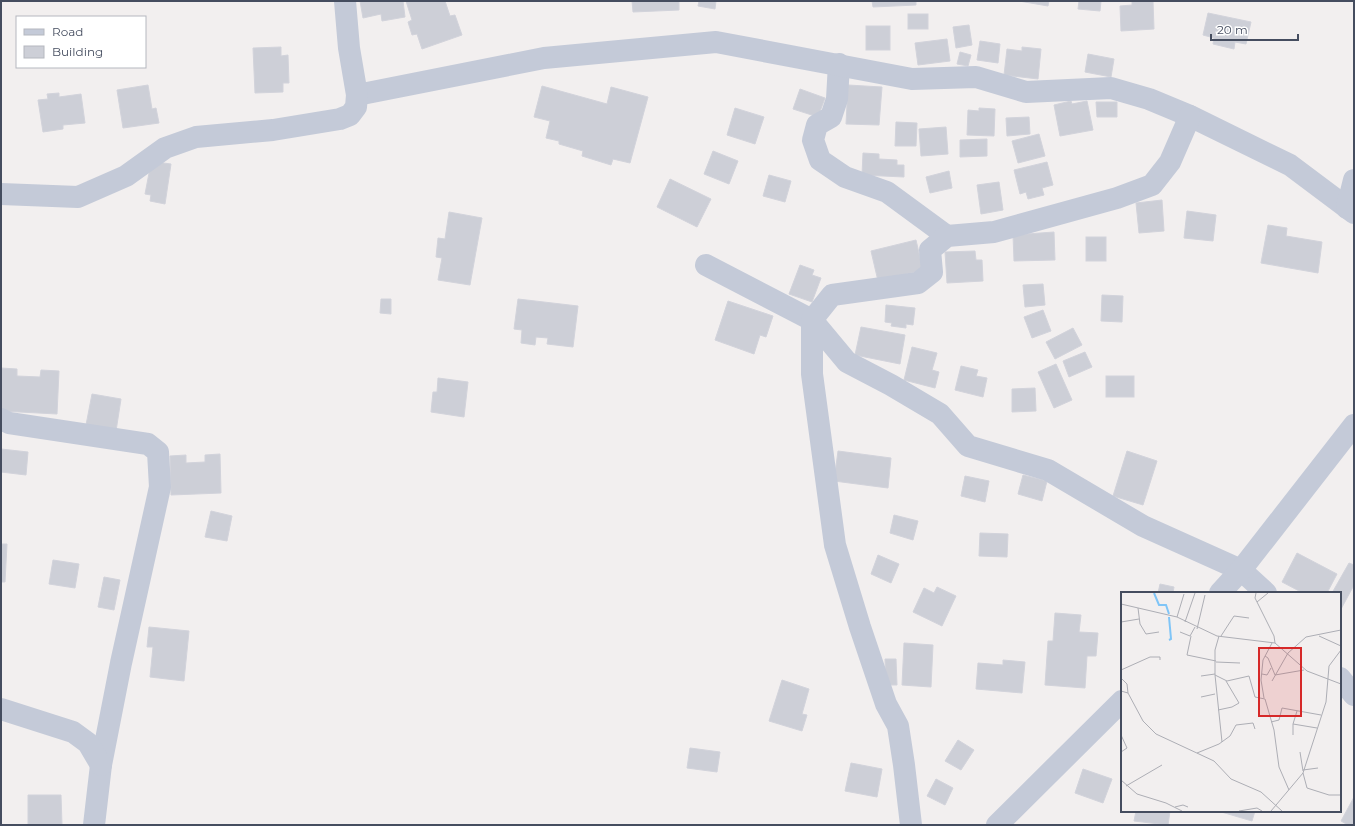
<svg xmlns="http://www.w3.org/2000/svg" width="1355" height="826" font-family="Montserrat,sans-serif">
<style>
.building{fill:#cdcfd7;stroke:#d2d3db}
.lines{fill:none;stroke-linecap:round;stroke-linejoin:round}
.minor{stroke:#c4cad8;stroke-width:22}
.inset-river{fill:none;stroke:#80c5f7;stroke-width:2}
.inset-road{fill:none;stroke:#adaeb5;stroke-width:1}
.view{fill:#d62828;fill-opacity:0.15;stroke:#d62828;stroke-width:2}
.inset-edge{fill:none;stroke:#454d5f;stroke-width:2}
</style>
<rect width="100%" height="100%" fill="#f2efef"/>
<!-- building -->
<g class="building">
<path d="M360 1H403L405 17 382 21 381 14 363 18Z"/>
<path d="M406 1H445L450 16 455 15 462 35 422 49 417 34 412 35 408 22 412 20Z"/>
<path d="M632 1H679V10L633 12Z"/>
<path d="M699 1H716L715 9 698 6Z"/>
<path d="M872 1H916V5L873 7Z"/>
<path d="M1019 1H1049L1048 6Z"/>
<path d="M1079 1H1101L1100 11 1078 9Z"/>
<path d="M1132 1H1153L1154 29 1121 31 1120 6 1132 5Z"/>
<path d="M1208 13 1251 22 1246 44 1235 42 1234 49 1213 44 1214 38 1203 35Z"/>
<rect x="908" y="14" width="20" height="15"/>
<path d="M969 25 972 45 956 48 953 27Z"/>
<rect x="866" y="26" width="24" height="24"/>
<path d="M947 39 950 61 918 65 915 43Z"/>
<path d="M980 41 1000 44 998 63 977 60Z"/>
<path d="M281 47V56L288 55 289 83H283V92L255 93 253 48Z"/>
<path d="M1022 47 1041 49 1038 79 1004 75 1007 49 1022 51Z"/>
<path d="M960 52 971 55 968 66 957 64Z"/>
<path d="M1088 54 1114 59 1111 77 1085 72Z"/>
<path d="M148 85 152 109 156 108 159 123 123 128 117 90Z"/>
<path d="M848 85 882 87 879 125 846 124Z"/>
<path d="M542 86 607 104 611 87 648 97 630 163 613 159 611 165 582 156 583 151 559 144V141L546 138 550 121 534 117Z"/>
<path d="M800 89 825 98 818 117 793 109Z"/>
<path d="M59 93V97L81 94 85 123 63 125V129L43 132 38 100 48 99 47 94Z"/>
<path d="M1071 101 1072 104 1087 101 1093 130 1060 136 1054 105Z"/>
<path d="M1096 102H1117V117H1097Z"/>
<path d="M735 108 764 117 755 144 727 135Z"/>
<path d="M979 108 995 109 994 136 967 135 968 110 979 111Z"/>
<path d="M1029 117 1030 134 1007 136 1006 118Z"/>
<path d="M896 122 917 123 916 146H895Z"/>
<path d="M946 127 948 154 921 156 919 129Z"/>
<path d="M1039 134 1045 156 1018 163 1012 141Z"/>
<path d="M987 139V156L960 157V140Z"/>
<path d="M713 151 738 161 729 184 704 174Z"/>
<path d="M863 153 879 154V159L897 160V165H904V177L862 175Z"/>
<path d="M156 162 171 164 165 204 150 201 151 195 145 194 150 168Z"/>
<path d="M1047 162 1053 185 1042 188 1044 195 1028 199 1026 192 1020 194 1014 170Z"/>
<path d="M949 171 952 188 930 193 926 177Z"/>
<path d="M769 175 791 181 785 202 763 196Z"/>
<path d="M670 179 711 199 697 227 657 207Z"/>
<path d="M999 182 1003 210 981 214 977 185Z"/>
<path d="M1162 200 1164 231 1139 233 1136 203Z"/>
<path d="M1187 211 1216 215 1213 241 1184 238Z"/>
<path d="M449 212 482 218 470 285 438 280 442 258 436 257 438 238 445 239Z"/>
<path d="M1268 225 1287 228 1286 236 1322 242 1318 273 1261 263Z"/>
<path d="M1054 232 1055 260 1014 261 1013 235Z"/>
<rect x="1086" y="237" width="20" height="24"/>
<path d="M916 240 923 270 878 281 871 251Z"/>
<path d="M975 251 976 260H982L983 281 947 283 945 252Z"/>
<path d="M800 265 814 270 812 275 821 278 812 302 789 294Z"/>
<path d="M1043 284 1045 305 1025 307 1023 285Z"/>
<path d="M1102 295 1123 296 1122 322 1101 321Z"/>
<path d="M381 299H391V314L380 313Z"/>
<path d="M518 299 578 306 573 347 547 344 548 338 536 337 535 345 521 343 522 330 514 329Z"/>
<path d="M728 301 773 316 766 337 760 335 754 354 715 340Z"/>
<path d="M886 305 915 308 913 325 906 324V328L891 326 892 323 885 322Z"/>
<path d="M1043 310 1051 331 1032 338 1024 317Z"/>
<path d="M861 327 905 335 900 364 855 355Z"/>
<path d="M1073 328 1082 345 1055 359 1046 342Z"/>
<path d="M912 347 937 353 932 370 939 372 935 388 904 380Z"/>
<path d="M1085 352 1092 367 1069 377 1063 361Z"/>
<path d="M1056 364 1072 400 1054 408 1038 372Z"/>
<path d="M961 366 978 370 976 376 987 378 983 397 955 390Z"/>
<path d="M1 368 17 369V376L40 377 41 370 59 371 57 414 1 411Z"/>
<rect x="1106" y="376" width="28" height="21"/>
<path d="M438 378 468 382 464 417 431 412 433 392H437Z"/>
<path d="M1035 388 1036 411 1012 412V389Z"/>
<path d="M92 394 121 399 116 431 86 425Z"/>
<path d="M1 449 28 452 26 475 1 472Z"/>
<path d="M838 451 891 458 888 488 834 481Z"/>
<path d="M1127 451 1157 461 1143 505 1113 496Z"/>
<path d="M220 454 221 493 171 495 170 456 186 455V463L205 462V455Z"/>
<path d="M1023 475 1047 481 1042 501 1018 494Z"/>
<path d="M965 476 989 481 985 502 961 496Z"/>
<path d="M211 511 232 516 227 541 205 537Z"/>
<path d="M894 515 918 521 913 540 890 533Z"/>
<path d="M980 533 1008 534 1007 557 979 556Z"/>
<path d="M1 544H7L5 582H1Z"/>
<path d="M1297 553 1337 574 1327 593H1303L1282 582Z"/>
<path d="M878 555 899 564 891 583 871 574Z"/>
<path d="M53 560 79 564 75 588 49 584Z"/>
<path d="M1349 563 1354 565V585L1340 611V593H1332Z"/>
<path d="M104 577 120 580 114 610 98 607Z"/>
<path d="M1160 584 1174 587 1173 593H1158Z"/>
<path d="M937 587 956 596 942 626 913 612 924 588 934 593Z"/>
<path d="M1055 613 1081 615 1079 632 1098 633 1096 656H1087L1085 688 1045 685 1048 641H1053Z"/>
<path d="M149 627 189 631 184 681 150 677 153 647H147Z"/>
<path d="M904 643 933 645 931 687 902 685Z"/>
<path d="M885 659H896L897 685H886Z"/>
<path d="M1003 660 1025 662 1022 693 976 689 978 663 1003 665Z"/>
<path d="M782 680 809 689 802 714 807 715 802 731 769 721Z"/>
<path d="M958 740 974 750 961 770 945 761Z"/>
<path d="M690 748 720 752 717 772 687 768Z"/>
<path d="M851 763 882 769 877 797 845 791Z"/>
<path d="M1083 769 1112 779 1103 803 1075 793Z"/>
<path d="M936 779 953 788 945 805 927 796Z"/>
<path d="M28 795H61L62 825H28Z"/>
<path d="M1354 797V825H1348L1341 821Z"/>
<path d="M1136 811H1170L1168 825 1134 821Z"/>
<path d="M1218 811H1255L1252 821Z"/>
</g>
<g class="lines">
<!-- minor -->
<g class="minor">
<path d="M839 64 837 99 831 117 817 125 813 140 820 160 845 177 887 192 947 236"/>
<path d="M357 95 544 58 716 42 912 79 976 77 1026 92 1111 88 1149 99 1190 116 1290 165 1354 213"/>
<path d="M1 194 78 197 126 176 165 148 196 137 273 130 340 119 350 115 356 107 357 95 349 48 345 1"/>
<path d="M1347 208 1354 180"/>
<path d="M706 265 812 320 847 362 891 385 940 414 968 446 1048 470 1143 526 1241 570 1266 593"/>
<path d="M1 419 9 423 148 444 158 452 160 487 121 663 101 765 94 825"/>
<path d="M1220 593 1241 570 1354 425"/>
<path d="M1340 678 1354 695"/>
<path d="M1 709 73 732 88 743 101 765"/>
<path d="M911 825 904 765 898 726 886 704 860 627 835 545 812 374V320L832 295 918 283 932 272 930 250 947 236 994 232 1117 198 1152 185 1170 162 1190 116"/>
<path d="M997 825 1122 701"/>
</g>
</g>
<!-- overview -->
<g transform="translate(1121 592)">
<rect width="220" height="220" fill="#f2efef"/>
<path class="inset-river" d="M33 1 38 13H45L48 22M48 48 50 47 48 25"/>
<path class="inset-road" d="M135 1 134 6 153 44 154 51M136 10 147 1M0 12 56 25 96 44 154 51 186 79 220 92M17 16 19 32 25 42 38 40M56 25 63 2M0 30 18 27M64 30 74 1M76 37 84 3M59 40 69 44 74 35M70 44 66 63 95 69M98 44 94 58V83L106 89 128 84 134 105 144 107 153 138 158 175 168 198M100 44 113 24 128 26M198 44 220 54M144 64 147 66 154 83 183 78M95 70 119 71M0 78 29 65H39V68M141 82 146 83 150 76M94 83 101 150M80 84 94 82M0 86 6 92 7 101M151 89 167 61 185 45 220 38M0 99 7 101 22 129 35 142 93 169 110 187 140 200 161 219M80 105 94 102M143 106 140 88 142 68 151 51M97 118 111 115 118 111 105 89M150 130 158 128 161 116 200 123M172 132 176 119M0 143 6 156 0 160M172 143V132L196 136M179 160 182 179M76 161 98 152 109 144 115 133 132 131 134 137M182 178 197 176M182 181 186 196 208 203H220M0 188 16 202 45 211 61 219M5 194 41 173M54 215 62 213 67 215M118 219 136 216 141 219M150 219 182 181 205 110 208 74 220 58"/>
<path class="view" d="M138 56H180V124H138Z"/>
<rect width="220" height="220" class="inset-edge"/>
</g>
<!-- border -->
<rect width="1355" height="826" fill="none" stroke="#454d5f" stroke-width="4"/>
<!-- legend -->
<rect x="16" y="16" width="130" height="52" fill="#ffffff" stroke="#b5b8bf"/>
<rect x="24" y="29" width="20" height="6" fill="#c4cad8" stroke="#b5b8bf"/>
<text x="52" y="36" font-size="12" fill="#454d5f">Road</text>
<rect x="24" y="46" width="20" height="12" fill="#cdcfd7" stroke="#b5b8bf"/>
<text x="52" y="56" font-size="12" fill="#454d5f">Building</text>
<!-- scale -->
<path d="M1211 34v6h87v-6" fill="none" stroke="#454d5f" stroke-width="2"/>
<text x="1217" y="34" font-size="12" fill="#454d5f" stroke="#ffffff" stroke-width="3" paint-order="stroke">20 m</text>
</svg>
